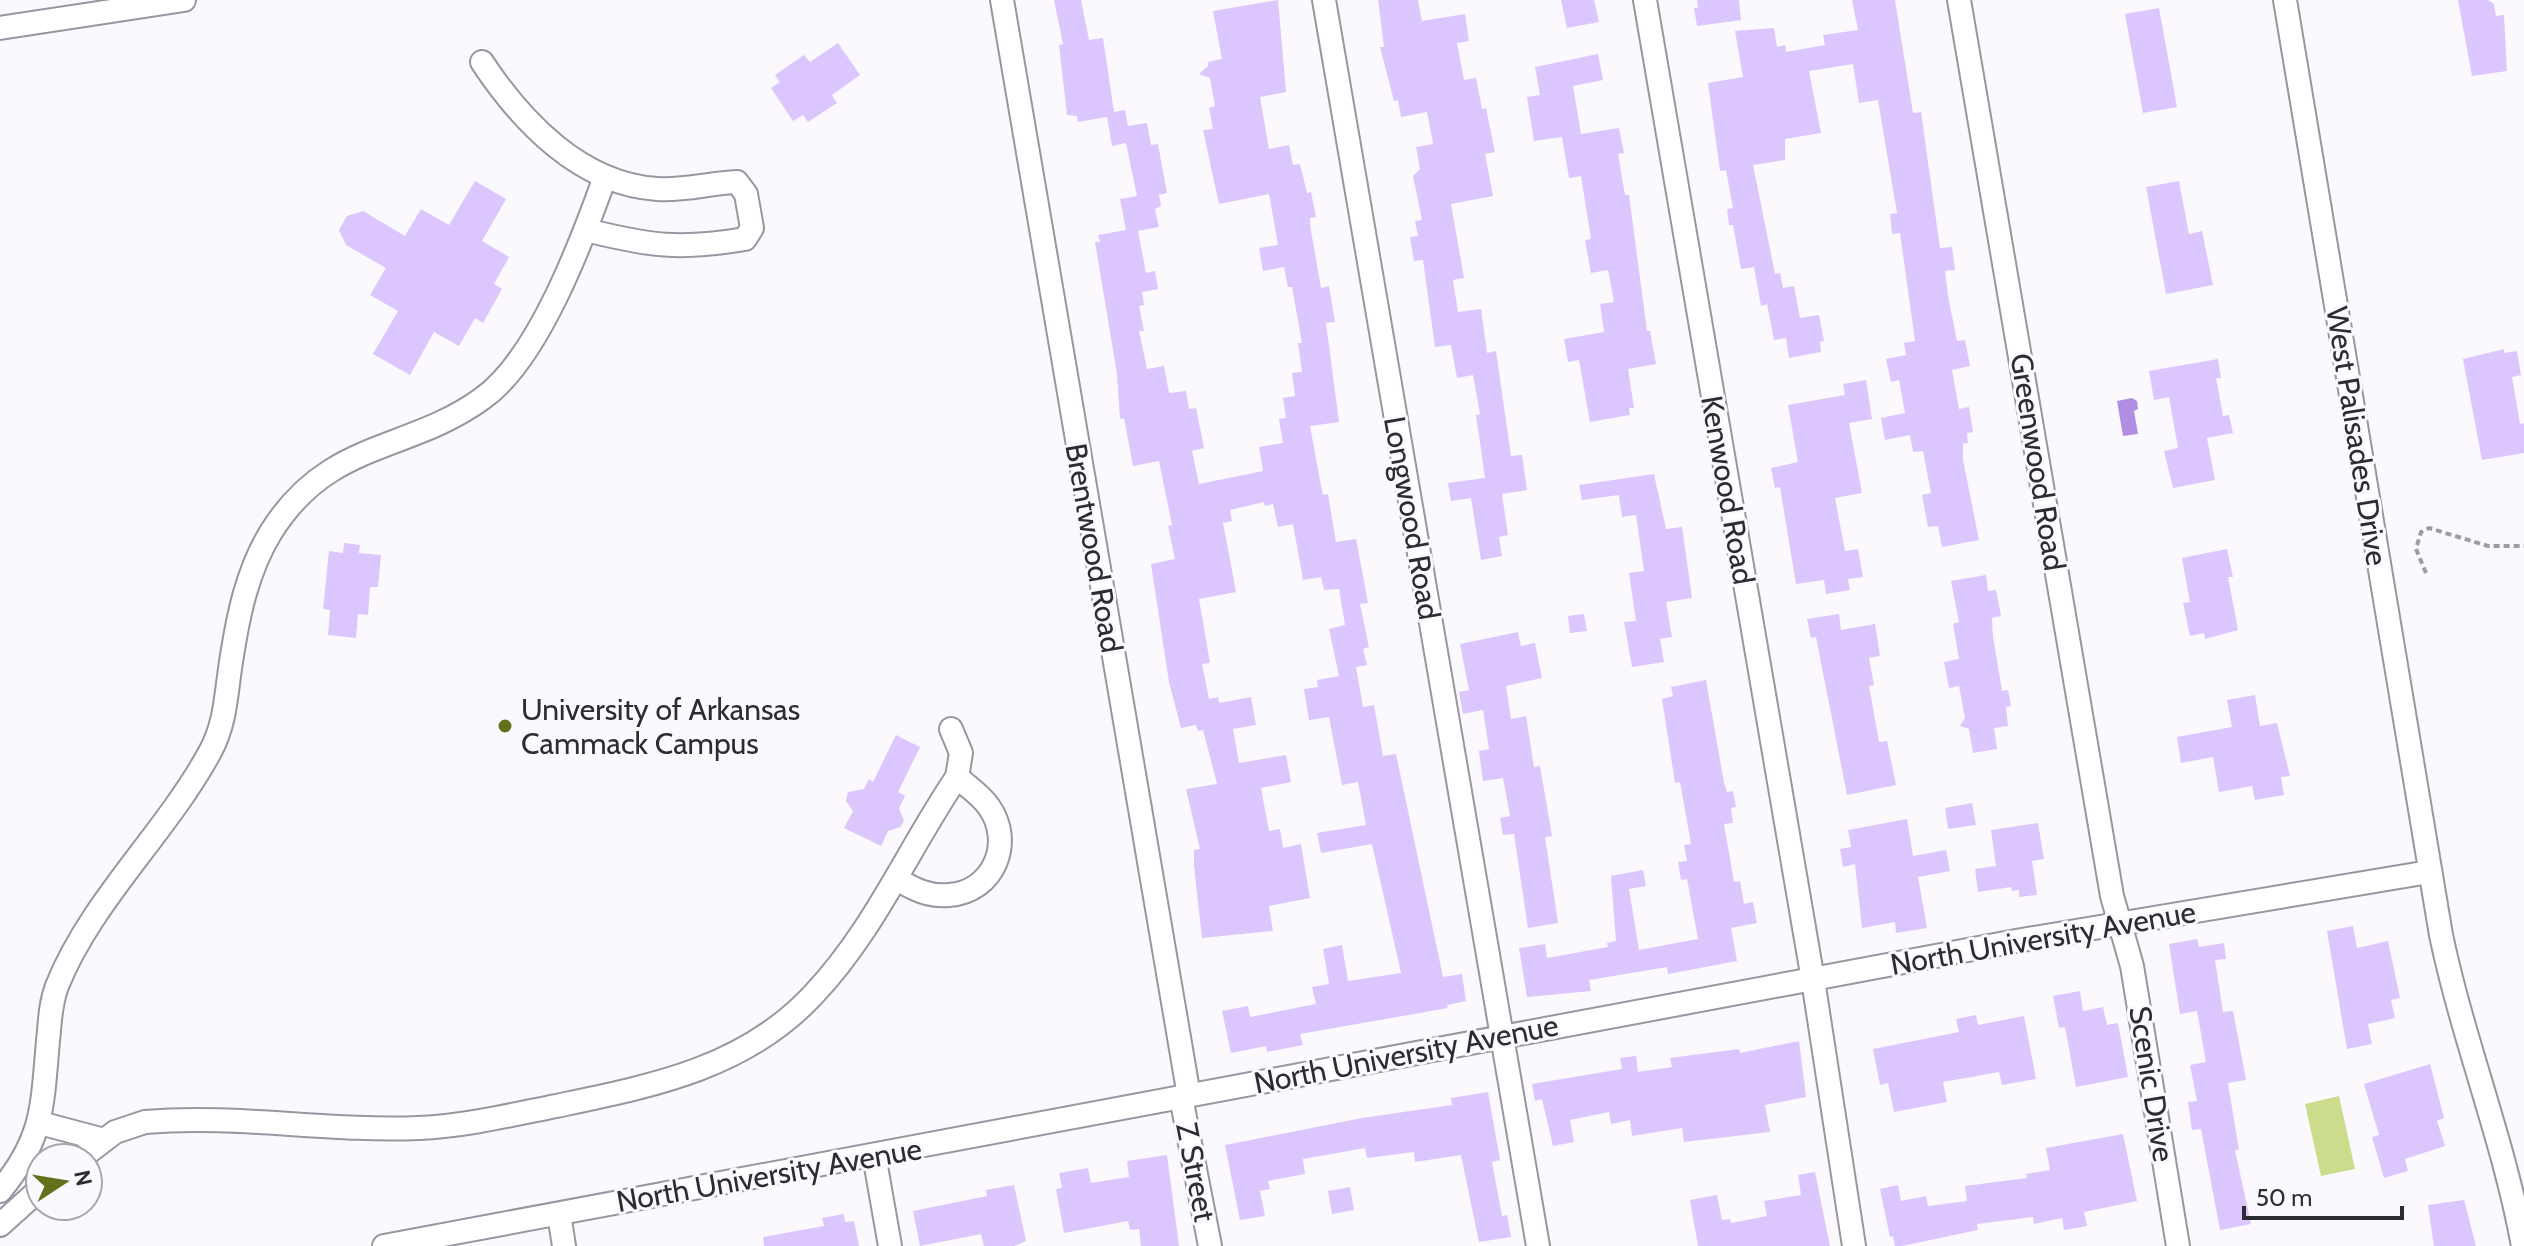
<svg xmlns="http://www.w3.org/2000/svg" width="2524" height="1246" font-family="Cabin,sans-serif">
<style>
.green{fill:#cbdd8c}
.water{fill:#b08ee4}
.building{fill:#dbc7fd}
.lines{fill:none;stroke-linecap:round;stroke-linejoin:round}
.minor-casing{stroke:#9a96a1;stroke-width:26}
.path{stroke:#9e9ca0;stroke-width:4;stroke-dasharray:6 4;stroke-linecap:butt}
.minor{stroke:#fff;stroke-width:22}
.poi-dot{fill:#63711d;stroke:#fbf9fe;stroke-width:3}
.labels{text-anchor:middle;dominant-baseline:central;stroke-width:6;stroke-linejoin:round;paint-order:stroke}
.street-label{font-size:30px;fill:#2e2c30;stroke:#fbf9fe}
.poi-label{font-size:30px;fill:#2e2c30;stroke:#fbf9fe;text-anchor:start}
</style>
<rect width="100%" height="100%" fill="#fbf9fe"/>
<!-- green -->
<path class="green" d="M2339 1096 2355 1169 2321 1176 2305 1104Z"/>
<!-- water -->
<path class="water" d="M2132 398 2137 401 2138 409 2134 411 2138 434 2123 436 2117 401Z"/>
<!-- building -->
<g class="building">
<path d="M1054 0H1081L1089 40 1103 38 1114 112 1125 110 1128 126 1147 123 1151 145 1158 144 1167 193 1159 195 1161 206 1155 209 1159 227 1138 231 1146 273 1155 271 1158 289 1142 292 1144 305 1139 306 1144 331H1139L1147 369 1164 366 1169 393 1186 391 1189 409 1196 408 1204 448 1192 451 1199 484 1263 471 1259 447 1283 443 1279 419 1286 418 1283 398 1295 396 1292 373 1302 372 1298 343H1302L1292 287H1288L1284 267 1263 271 1259 248 1278 245 1269 194 1219 204 1203 130 1213 129 1209 108 1215 106 1210 78 1199 74 1208 66V62L1222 59 1213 11 1278 0 1286 92 1260 97 1269 149 1289 145 1293 165 1300 164 1307 193 1311 192 1316 217 1310 218V225L1321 288 1329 286 1335 322 1326 323 1339 422 1310 426 1321 486 1323 495 1328 494 1336 542 1356 539 1368 603 1360 604 1369 647 1363 649 1367 665 1356 667 1363 707 1374 705 1383 756 1396 754 1443 977 1462 974 1466 1001 1447 1005 1448 1008 1300 1034 1303 1045 1267 1052 1266 1046 1231 1053 1222 1011 1248 1006 1250 1017 1316 1004 1312 987 1329 984 1323 949 1342 945 1348 981 1401 973 1372 844 1321 853 1317 833 1366 825 1358 782 1342 785 1329 717 1309 720 1304 689 1318 687 1317 680 1339 676 1329 629 1345 625 1339 589 1324 590 1321 577 1303 580 1293 524 1278 527 1273 504 1265 506 1264 502 1230 510 1232 521 1223 523 1236 592 1199 599 1210 663 1202 664 1209 699 1218 697 1219 703 1251 697 1256 725 1233 729 1239 763 1286 755 1291 782 1261 788 1269 831 1280 829 1283 848 1301 844 1310 898 1269 906 1273 931 1202 938 1194 865V850L1200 849 1186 789 1217 784 1203 730 1198 731 1196 725 1181 728 1169 682 1151 564 1175 559 1168 526 1172 525 1159 461 1133 466 1124 418 1120 419 1117 374 1095 242H1100L1098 235 1126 230 1120 199 1137 196 1126 143 1112 146 1107 117 1078 122 1077 116 1067 115 1059 45 1063 44Z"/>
<path d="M1378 0H1418L1422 21 1465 14 1469 41 1457 43 1464 80 1476 78 1482 109 1486 108 1495 152 1485 154 1493 196 1451 204 1464 278 1453 280 1458 312 1481 309 1487 353 1496 351 1511 456 1522 455 1527 490 1502 494 1508 535 1499 537 1502 556 1481 560 1471 498 1451 501 1448 483 1485 478 1476 415 1480 414 1473 375 1457 378 1451 345 1435 347 1423 260 1414 261 1410 237 1418 236 1415 221 1422 220 1413 176 1420 169 1416 147 1433 144 1427 112 1401 117 1398 100 1394 101 1380 47H1384Z"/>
<path d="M1561 0H1594L1599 22 1567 28Z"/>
<path d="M1697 0H1739L1741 20 1697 26 1694 8H1698Z"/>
<path d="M1852 0H1895L1913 113 1921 112 1940 248 1952 247 1955 270 1945 271 1948 296 1957 341 1965 340 1970 366 1952 370 1959 409 1969 407 1973 432 1967 433 1968 443 1963 444V460L1979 540 1942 547 1938 526 1928 527 1922 495 1931 493 1923 451 1913 452 1910 435 1885 440 1881 418 1905 413 1899 380 1891 382 1886 359 1906 355 1904 343 1915 341 1900 233 1892 234 1890 214 1897 213 1878 100 1859 103 1853 64 1809 71 1821 133 1785 139V160L1753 165 1775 274 1780 273 1783 288 1794 286 1800 318 1819 315 1824 341 1820 342 1821 352 1789 358 1786 338 1774 340 1767 304 1761 306 1754 267 1741 269 1733 225H1729L1727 209 1733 208 1726 170 1720 171 1708 83 1743 77 1735 31 1774 28 1777 47 1785 45 1786 52 1825 45 1823 35 1858 30Z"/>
<path d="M2458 0H2488L2494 4 2496 16 2504 15 2507 71 2472 76Z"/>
<path d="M2159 8 2177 107 2143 113 2125 14Z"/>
<path d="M838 43 860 75 832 95 837 103 808 122 803 115 793 121 771 88 780 82 775 75 804 55 810 62Z"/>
<path d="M1598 54 1603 80 1573 86 1581 134 1619 128 1624 153 1618 154 1625 195H1629L1647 331H1650L1656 364 1628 369 1634 408H1629L1630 415 1590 422 1579 360 1568 362 1564 339 1604 332 1600 304 1614 302 1608 270 1591 273 1585 240 1591 239 1581 176 1569 178 1562 137 1534 141 1527 97 1540 95 1535 67Z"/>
<path d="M475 181 506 199 482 241 509 257 494 284 502 289 483 323 475 318 459 346 434 332 410 375 373 354 398 311 370 295 386 268 346 245 339 230 347 216 363 211 405 236 421 209 449 225Z"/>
<path d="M2179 181 2189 234 2202 231 2213 285 2166 294 2146 187Z"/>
<path d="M2504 349V353L2517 351 2521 375 2512 377 2520 424 2524 423V453L2482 460 2463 359Z"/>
<path d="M2218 359 2221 378H2216L2223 416 2229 415 2233 433 2207 438 2215 480 2173 488 2164 451 2178 448 2169 397 2154 400 2149 371Z"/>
<path d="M1866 380 1872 419 1849 423 1862 493 1835 498 1845 551 1858 549 1863 577 1848 579 1850 590 1826 594 1824 580 1796 584 1780 487 1775 488 1771 468 1798 462 1788 405 1845 395 1843 384Z"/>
<path d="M1654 474 1666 529 1682 527 1692 598 1666 602 1672 637 1660 639 1664 662 1632 667 1624 622 1636 621 1629 573 1644 571 1636 515 1622 517 1619 495 1582 500 1579 485Z"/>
<path d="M344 543 360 545 359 553 381 555 378 587H370L368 615 358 614 356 638 328 635 330 610 323 609 329 551 343 553Z"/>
<path d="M2227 549 2233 577H2228L2238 630 2205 639 2204 633 2190 636 2183 603 2190 602 2182 558Z"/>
<path d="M1986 575 1988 591 1996 590 2001 616 1992 618 1993 637 2002 691 2008 690 2011 706 2006 707 2008 726 1994 728 1997 749 1973 753 1969 729 1960 726 1965 718 1959 686 1949 688 1944 662 1959 659 1953 624 1959 622 1951 581Z"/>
<path d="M1584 614 1587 631 1570 633 1568 616Z"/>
<path d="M1839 614 1841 630 1875 624 1880 656 1869 658 1874 685 1869 686 1879 742 1887 741 1896 785 1847 795 1816 637 1811 638 1807 619Z"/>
<path d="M1518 632 1521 646 1535 643 1542 678 1506 686 1511 719 1526 716 1534 767 1540 766 1552 836 1545 837 1558 923 1528 928 1514 834 1503 835 1500 818 1510 816 1503 778 1483 781 1479 751 1489 749 1483 710 1463 714 1459 692 1469 690 1460 644Z"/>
<path d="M1706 680 1724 783 1727 792 1733 791 1736 807 1731 808 1733 823 1724 824 1734 882 1740 881 1744 904 1753 902 1757 923 1731 928 1737 961 1668 974 1667 967 1589 980 1591 991 1527 997 1519 948 1545 944 1547 958 1608 947 1607 943 1616 941 1611 876 1643 870 1646 886 1629 889 1639 950 1698 939 1687 879 1681 880 1678 862 1687 861 1684 845 1691 844 1680 782 1675 783 1662 699 1673 696 1671 687Z"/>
<path d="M2255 695 2260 726 2277 723 2290 776 2281 777 2284 795 2255 800 2252 786 2219 792 2213 757 2181 763 2177 737 2232 727 2227 700Z"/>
<path d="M896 735 920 747 898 792 905 796 899 808 904 821 900 827 888 831 881 846 844 828 853 811 846 801 848 792 864 789 869 779 873 782Z"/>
<path d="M1972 803 1976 825 1948 829 1945 808Z"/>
<path d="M1907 819 1913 856 1946 850 1950 871 1918 877 1927 928 1896 933 1895 922 1862 928 1855 864 1843 867 1840 849 1851 847 1848 830Z"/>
<path d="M2038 823 2044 859 2032 861 2037 895 2019 897V890L2012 891 2011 887 1978 892 1975 869 1996 866 1991 830Z"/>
<path d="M2353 926 2357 948 2388 941 2400 998 2391 1000 2395 1018 2368 1024 2372 1044 2347 1049 2327 931Z"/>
<path d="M2197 939 2199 947 2224 943 2226 959 2215 960 2223 1012 2233 1011 2246 1080 2228 1083 2239 1150H2235L2251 1224 2220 1230 2201 1129 2192 1130 2188 1102 2197 1101 2190 1065 2206 1062 2197 1011 2180 1014 2169 944Z"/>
<path d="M2080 991 2083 1011 2103 1007 2107 1025 2118 1023 2128 1077 2076 1087 2065 1027 2059 1028 2053 996Z"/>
<path d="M1976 1015 1978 1025 2024 1016 2036 1079 2002 1085 1999 1072 1943 1082 1947 1102 1894 1112 1888 1083 1880 1085 1873 1049 1959 1032 1956 1019Z"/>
<path d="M1799 1041 1806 1097 1765 1105 1770 1132 1684 1142 1682 1128 1632 1136 1630 1120 1611 1124 1609 1112 1570 1120 1574 1142 1553 1146 1542 1099 1535 1101 1532 1084 1622 1069 1620 1058 1636 1056 1638 1072 1672 1067 1670 1058 1739 1049 1740 1053Z"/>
<path d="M2430 1064 2444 1118 2437 1121 2445 1146 2405 1159 2408 1171 2384 1178 2372 1137 2379 1135 2364 1084Z"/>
<path d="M1488 1092 1500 1160 1492 1162 1502 1216 1507 1215 1511 1237 1479 1242 1461 1155 1415 1162 1414 1152 1367 1158 1365 1148 1303 1159 1305 1174 1268 1181 1270 1189 1260 1191 1265 1216 1240 1220 1225 1145 1362 1118 1452 1105 1451 1098Z"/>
<path d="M2123 1134 2137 1201 2084 1212 2087 1226 2064 1230 2062 1218 2034 1224 2033 1217 1977 1224 1978 1230 1902 1246H1895L1893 1236 1890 1237 1880 1189 1898 1185 1901 1201 1926 1196 1928 1206 1967 1201 1965 1186 2027 1178 2026 1174 2050 1170 2046 1148Z"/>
<path d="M1167 1155 1179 1246H1141L1139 1229 1130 1230 1128 1221 1064 1233 1056 1189 1062 1188 1059 1173 1088 1168 1091 1183 1129 1177 1127 1161Z"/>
<path d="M1815 1172 1830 1246H1698L1690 1200 1717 1195 1722 1220 1730 1219 1731 1223 1767 1216 1764 1201 1801 1195 1798 1175Z"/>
<path d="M1014 1185 1026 1241 1014 1246H984L981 1234 920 1246 913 1211 987 1196 986 1190Z"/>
<path d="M1350 1187 1354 1210 1332 1214 1328 1191Z"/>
<path d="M2464 1200 2476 1246H2434L2428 1205Z"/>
<path d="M844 1214 845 1222 854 1221 859 1246H764L763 1237 824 1226 822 1218Z"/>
</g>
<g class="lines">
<!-- minor casing -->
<g class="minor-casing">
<g id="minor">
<path d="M1002 0 1189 1096"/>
<path d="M1324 0 1538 1246"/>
<path d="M1645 0 1813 980 1854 1246"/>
<path d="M1959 0 2112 896 2132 966 2178 1246"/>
<path d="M2285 0 2441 935C2463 1040 2504 1141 2523 1246"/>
<path d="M0 28 184 0"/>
<path d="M482 62C521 121 580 184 657 189 684 191 710 183 737 182L746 194 752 228 745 239C680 250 650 246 586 230"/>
<path d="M897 879C913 889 929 897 949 895 994 892 1014 842 989 807 981 795 968 787 957 777"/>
<path d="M1181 1097 1210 1246"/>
<path d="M40 1123 104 1140"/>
<path d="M874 1155 890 1246"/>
<path d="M81 1158 115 1132 145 1122C236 1114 328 1132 419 1128 465 1126 511 1115 556 1106 651 1086 744 1069 813 995 874 931 908 849 957 777L961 753 951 729"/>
<path d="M0 1191C44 1138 42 1107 48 1041 50 1023 50 1004 57 986 91 901 166 833 210 752 226 723 226 693 231 662 238 616 247 571 271 532 329 439 408 453 483 398 538 359 582 241 605 177"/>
<path d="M559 1214 564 1246"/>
<path d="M0 1225 40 1189"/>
<path d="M384 1246 2016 941 2429 872"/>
</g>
</g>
<!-- path -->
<path class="path" d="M2426 573 2416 549 2421 532 2429 528 2488 546H2524"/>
<!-- minor -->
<use href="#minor" class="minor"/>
</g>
<!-- markers -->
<circle class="poi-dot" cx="505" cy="726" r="8"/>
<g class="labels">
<!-- street labels -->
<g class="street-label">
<text transform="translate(2357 436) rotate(81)">West Palisades Drive</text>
<text transform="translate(2038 462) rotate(81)">Greenwood Road</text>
<text transform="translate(1728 490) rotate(80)">Kenwood Road</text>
<text transform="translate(1412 518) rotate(80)">Longwood Road</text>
<text transform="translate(1094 548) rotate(80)">Brentwood Road</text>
<text transform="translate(2043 938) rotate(-10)">North University Avenue</text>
<text transform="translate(1406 1054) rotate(-11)">North University Avenue</text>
<text transform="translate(2152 1084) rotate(81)">Scenic Drive</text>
<text transform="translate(1196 1172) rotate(79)">Z Street</text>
<text transform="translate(769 1175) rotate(-10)">North University Avenue</text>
</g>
<!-- poi labels -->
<g class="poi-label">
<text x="521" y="709">University of Arkansas<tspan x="521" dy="34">Cammack Campus</tspan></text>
</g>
</g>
<!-- north arrow -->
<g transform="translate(64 1182) rotate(78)"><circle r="38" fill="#fbf9fe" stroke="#a9a7ac" stroke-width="2"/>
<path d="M0-6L14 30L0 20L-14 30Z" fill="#63711d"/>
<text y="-12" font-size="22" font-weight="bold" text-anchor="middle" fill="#2e2c30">N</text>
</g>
<!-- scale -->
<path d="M2244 1206v12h158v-12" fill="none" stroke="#2e2c30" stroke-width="4"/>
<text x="2256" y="1206" font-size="24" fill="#2e2c30" stroke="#fbf9fe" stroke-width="6" paint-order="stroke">50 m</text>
</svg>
